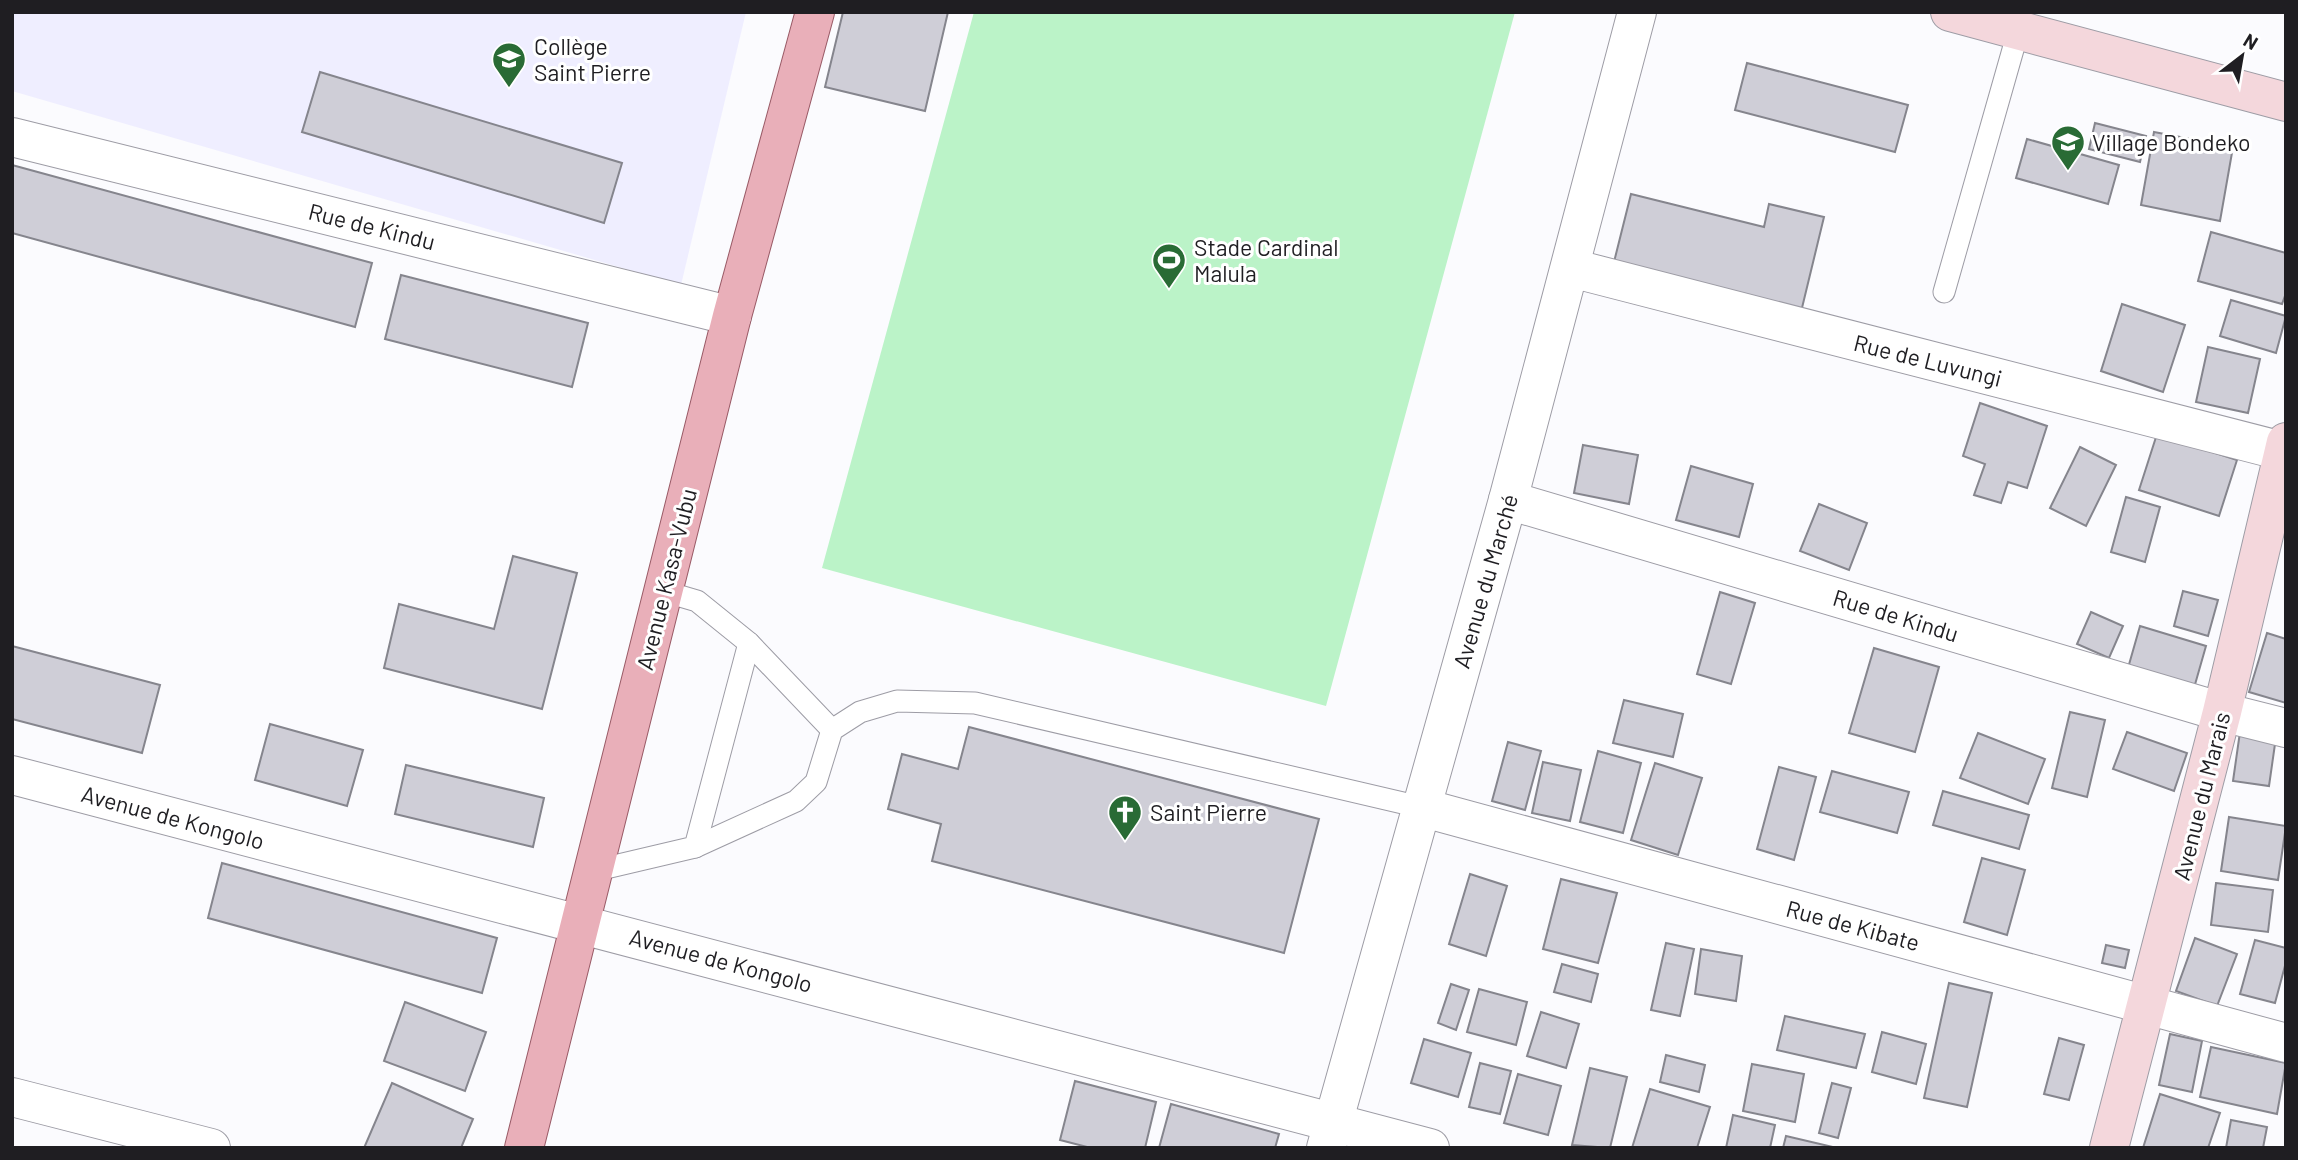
<svg xmlns="http://www.w3.org/2000/svg" width="2298" height="1160" font-family="Barlow,sans-serif">
<style>
.built{fill:#efeeff}
.green{fill:#bbf3c8}
.building{fill:#cfced7;stroke:#85858d;stroke-width:2}
.lines{fill:none;stroke-linecap:round;stroke-linejoin:round}
.lane-casing{stroke:#9d9ca5;stroke-width:23}
.street-casing{stroke:#9d9ca5;stroke-width:40}
.secondary-casing{stroke:#9d9ca5;stroke-width:40}
.primary-casing{stroke:#995a66;stroke-width:40}
.lane{stroke:#fff;stroke-width:21}
.street{stroke:#fff;stroke-width:38}
.secondary{stroke:#f4d7dc;stroke-width:38}
.primary{stroke:#e9afb9;stroke-width:38}
.labels{text-anchor:middle;dominant-baseline:central;stroke-width:6;stroke-linejoin:round;paint-order:stroke}
.poi-label{font-size:23px;fill:#1f1e22;stroke:#fff;text-anchor:start}
.street-label{font-size:23px;fill:#1f1e22;stroke:#fff}
</style>
<rect width="100%" height="100%" fill="#fbfbfe"/>
<!-- built -->
<path class="built" d="M12 12H746L681 285 12 91Z"/>
<!-- green -->
<path class="green" d="M974 12H1515L1326 706 822 568Z"/>
<!-- building -->
<g class="building">
<path d="M843 12H948L925 111 825 87Z"/>
<path d="M1747 63 1908 105 1895 152 1735 110Z"/>
<path d="M320 72 622 163 604 223 302 132Z"/>
<path d="M2095 123 2146 136 2140 162 2089 149Z"/>
<path d="M2154 132 2233 147 2220 221 2141 205Z"/>
<path d="M2027 139 2119 165 2108 204 2016 178Z"/>
<path d="M12 165 372 263 355 327 12 233Z"/>
<path d="M1631 194 1764 227 1769 204 1824 217 1801 312 1613 266Z"/>
<path d="M2211 232 2286 253V293L2282 304 2198 281Z"/>
<path d="M401 275 588 323 572 387 385 339Z"/>
<path d="M2231 300 2286 316 2276 353 2220 336Z"/>
<path d="M2122 304 2185 325 2163 392 2101 371Z"/>
<path d="M2208 347 2260 359 2248 413 2196 402Z"/>
<path d="M1980 403 2047 426 2027 488 2008 482 2001 503 1974 495 1985 464 1963 456Z"/>
<path d="M2157 434 2237 460 2219 516 2139 490Z"/>
<path d="M1583 445 1638 455 1629 504 1574 493Z"/>
<path d="M2080 447 2116 465 2086 526 2050 508Z"/>
<path d="M1691 466 1753 484 1739 537 1676 520Z"/>
<path d="M2126 497 2160 507 2145 562 2111 552Z"/>
<path d="M1819 504 1867 523 1849 570 1800 551Z"/>
<path d="M513 556 577 573 542 709 384 668 399 604 494 629Z"/>
<path d="M2183 591 2218 600 2208 636 2174 626Z"/>
<path d="M1720 592 1755 603 1731 684 1697 674Z"/>
<path d="M2091 612 2123 626 2109 658 2077 644Z"/>
<path d="M2140 626 2206 646 2194 688 2128 668Z"/>
<path d="M2267 633 2286 639V703L2249 692Z"/>
<path d="M12 646 160 685 142 753 12 719Z"/>
<path d="M1874 648 1939 667 1915 752 1849 733Z"/>
<path d="M1624 700 1683 714 1673 757 1613 743Z"/>
<path d="M2070 712 2105 720 2087 797 2052 788Z"/>
<path d="M270 724 363 750 347 806 255 780Z"/>
<path d="M969 727 1319 819 1284 953 932 861 941 824 888 809 902 754 958 769Z"/>
<path d="M2127 732 2187 753 2174 791 2113 769Z"/>
<path d="M2240 732 2276 737 2269 786 2233 781Z"/>
<path d="M1978 733 2045 759 2028 804 1960 778Z"/>
<path d="M1508 742 1541 751 1525 810 1492 801Z"/>
<path d="M1598 751 1641 763 1623 833 1580 822Z"/>
<path d="M1543 762 1581 770 1570 821 1532 813Z"/>
<path d="M1655 763 1702 778 1678 855 1631 840Z"/>
<path d="M406 765 544 798 533 847 395 814Z"/>
<path d="M1779 767 1816 777 1794 860 1757 849Z"/>
<path d="M1832 771 1909 792 1897 833 1820 812Z"/>
<path d="M1943 791 2029 815 2019 849 1933 825Z"/>
<path d="M2229 817 2286 826 2278 880 2221 871Z"/>
<path d="M1982 858 2025 870 2007 935 1964 922Z"/>
<path d="M222 863 497 938 482 993 208 918Z"/>
<path d="M1470 874 1507 886 1486 956 1449 944Z"/>
<path d="M1561 879 1617 893 1598 963 1543 949Z"/>
<path d="M2216 883 2273 890 2268 932 2211 925Z"/>
<path d="M2195 938 2237 954 2217 1006 2176 991Z"/>
<path d="M2255 940 2286 948V962L2275 1003 2240 994Z"/>
<path d="M1666 943 1694 949 1680 1016 1651 1010Z"/>
<path d="M2106 945 2129 950 2125 968 2102 963Z"/>
<path d="M1701 949 1742 956 1736 1001 1695 994Z"/>
<path d="M1562 964 1598 974 1591 1002 1554 992Z"/>
<path d="M1949 983 1992 993 1967 1107 1924 1098Z"/>
<path d="M1451 984 1469 990 1456 1030 1438 1023Z"/>
<path d="M1479 989 1527 1002 1516 1045 1467 1032Z"/>
<path d="M405 1002 486 1032 465 1091 384 1061Z"/>
<path d="M1541 1012 1579 1024 1566 1068 1527 1056Z"/>
<path d="M1785 1016 1865 1034 1856 1068 1777 1050Z"/>
<path d="M1882 1032 1926 1044 1916 1084 1872 1072Z"/>
<path d="M2170 1034 2202 1041 2192 1092 2159 1085Z"/>
<path d="M2059 1038 2084 1045 2069 1100 2044 1094Z"/>
<path d="M1424 1039 1471 1053 1458 1097 1411 1083Z"/>
<path d="M2211 1047 2286 1063 2277 1114 2200 1097Z"/>
<path d="M1666 1055 1705 1065 1699 1092 1660 1082Z"/>
<path d="M1480 1063 1511 1071 1500 1114 1469 1107Z"/>
<path d="M1752 1064 1804 1074 1795 1122 1743 1111Z"/>
<path d="M1590 1068 1627 1077 1610 1148 1572 1145Z"/>
<path d="M1518 1074 1561 1086 1548 1135 1504 1123Z"/>
<path d="M1075 1081 1156 1102 1145 1148H1091L1060 1140Z"/>
<path d="M392 1083 473 1119 461 1148H364Z"/>
<path d="M1832 1083 1851 1088 1838 1138 1819 1133Z"/>
<path d="M1650 1089 1710 1107 1697 1148H1632Z"/>
<path d="M2160 1094 2220 1113 2208 1148H2143Z"/>
<path d="M1171 1104 1279 1134 1275 1148H1159Z"/>
<path d="M1733 1115 1775 1125 1770 1148H1726Z"/>
<path d="M2231 1120 2267 1127 2263 1148H2226Z"/>
<path d="M1786 1136 1833 1147V1148H1783Z"/>
</g>
<g class="lines">
<!-- lane casing -->
<g class="lane-casing">
<g id="lane">
<path d="M1944 292 2018 32"/>
<path d="M663 591 697 601 749 643 832 730"/>
<path d="M695 847 796 801 816 782 832 730 860 712 897 701 975 703 1420 807"/>
<path d="M593 871 695 847 749 643"/>
</g>
</g>
<!-- street casing -->
<g class="street-casing">
<g id="street">
<path d="M12 137 732 316"/>
<path d="M1571 268 2286 452"/>
<path d="M1508 500 2222 712 2286 728"/>
<path d="M12 775 1430 1148"/>
<path d="M1420 807 2286 1043"/>
<path d="M12 1097 211 1148"/>
<path d="M1326 1148 1508 500 1637 12"/>
</g>
</g>
<!-- secondary casing -->
<g class="secondary-casing">
<g id="secondary">
<path d="M1950 12 2286 102"/>
<path d="M2109 1148 2222 712 2286 442"/>
</g>
</g>
<!-- primary casing -->
<g class="primary-casing">
<path id="primary" d="M524 1148 732 316 815 12"/>
</g>
<!-- lane -->
<use href="#lane" class="lane"/>
<!-- street -->
<use href="#street" class="street"/>
<!-- secondary -->
<use href="#secondary" class="secondary"/>
<!-- primary -->
<use href="#primary" class="primary"/>
</g>
<!-- icons -->
<defs>
<g id="school-pin" transform="scale(1.75)"><path d="M0 17L-7.5 6A9.5 9.5 0 1 1 7.5 6Z" fill="#296b35" stroke="#fff"/><path d="M0-5L7-2L0 1L-7-2ZM-4 1L0 2.5L4 1V4Q0 6-4 4Z" fill="#fff"/></g>
<g id="stadium-pin" transform="scale(1.75)"><path d="M0 17L-7.5 6A9.5 9.5 0 1 1 7.5 6Z" fill="#296b35" stroke="#fff"/><path d="M0-5a6.5 5 0 1 0 0 10a6.5 5 0 1 0 0-10ZM-3.5-1.8h7v3.6h-7Z" fill="#fff"/></g>
<g id="church-pin" transform="scale(1.75)"><path d="M0 17L-7.5 6A9.5 9.5 0 1 1 7.5 6Z" fill="#296b35" stroke="#fff"/><path d="M-1.2-6h2.4v3.5h3.3v2.4h-3.3V6h-2.4V-.1h-3.3v-2.4h3.3Z" fill="#fff"/></g>
</defs>
<g fill-rule="evenodd">
<use href="#school-pin" x="509" y="59"/>
<use href="#school-pin" x="2068" y="142"/>
<use href="#stadium-pin" x="1169" y="260"/>
<use href="#church-pin" x="1125" y="812"/>
</g>
<g class="labels">
<!-- poi labels -->
<g class="poi-label">
<text x="534" y="46">Collège<tspan x="534" dy="26">Saint Pierre</tspan></text>
<text x="2092" y="142">Village Bondeko</text>
<text x="1194" y="247">Stade Cardinal<tspan x="1194" dy="26">Malula</tspan></text>
<text x="1150" y="812">Saint Pierre</text>
</g>
<!-- street labels -->
<g class="street-label">
<text transform="translate(372 226) rotate(14)">Rue de Kindu</text>
<text transform="translate(1928 360) rotate(14)">Rue de Luvungi</text>
<text transform="translate(666 579) rotate(-76)">Avenue Kasa-Vubu</text>
<text transform="translate(1485 581) rotate(-74)">Avenue du Marché</text>
<text transform="translate(1896 615) rotate(17)">Rue de Kindu</text>
<text transform="translate(2201 796) rotate(-76)">Avenue du Marais</text>
<text transform="translate(173 817) rotate(15)">Avenue de Kongolo</text>
<text transform="translate(1853 925) rotate(15)">Rue de Kibate</text>
<text transform="translate(721 960) rotate(15)">Avenue de Kongolo</text>
</g>
</g>
<!-- border -->
<rect width="2298" height="1160" fill="none" stroke="#1f1e22" stroke-width="28"/>
<!-- north arrow -->
<g transform="translate(2242 56) rotate(31)" stroke="#ffffff" stroke-width="5" paint-order="stroke">
<path d="M0-5L12 26L0 18L-12 26Z" fill="#1f1e22"/>
<text y="-10" font-size="19" font-weight="bold" text-anchor="middle" fill="#1f1e22">N</text>
</g>
</svg>
